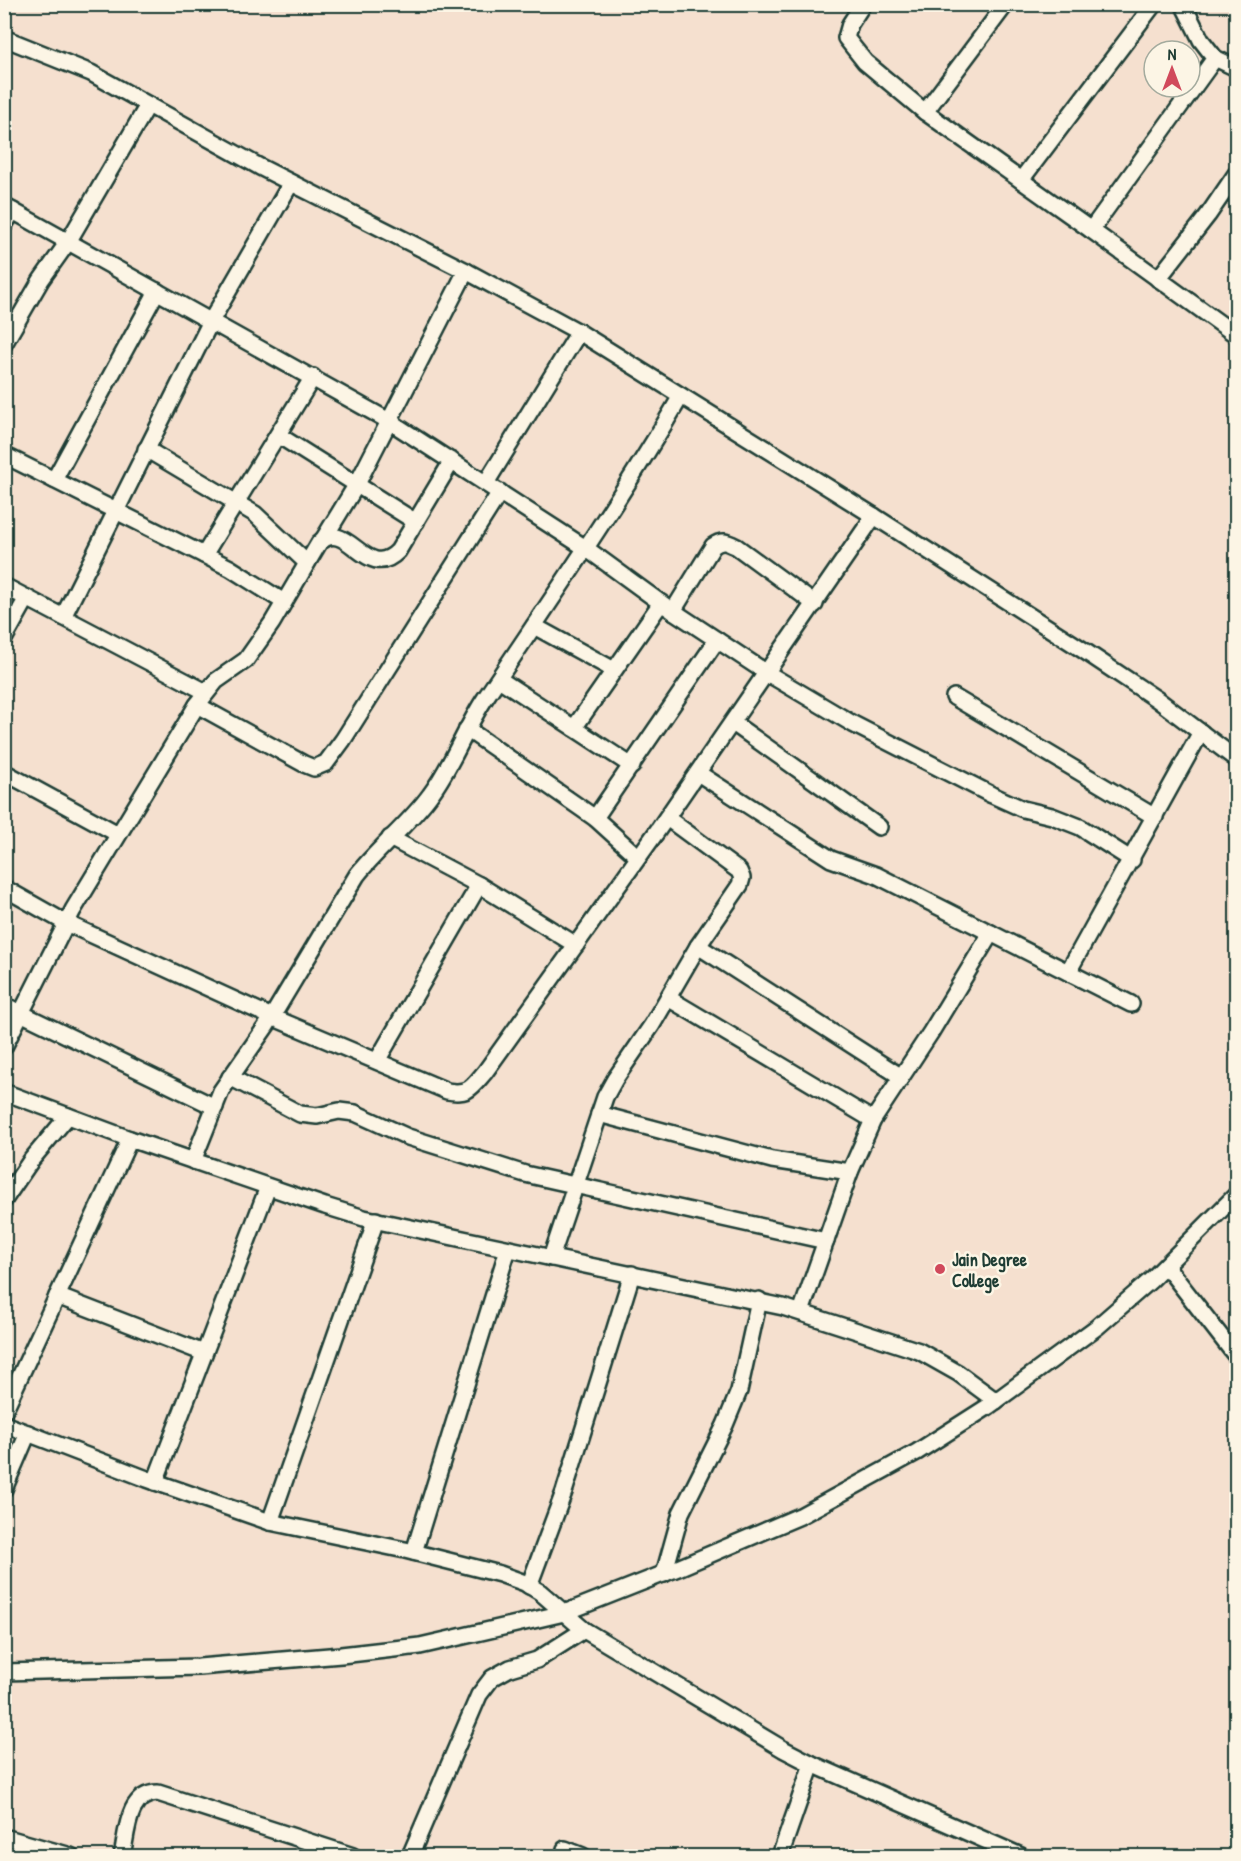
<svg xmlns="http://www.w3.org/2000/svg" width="1241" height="1861" font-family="'Patrick Hand',sans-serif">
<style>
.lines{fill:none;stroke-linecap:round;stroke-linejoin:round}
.minor-casing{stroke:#1f3d34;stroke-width:20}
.minor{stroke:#fcf5e5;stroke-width:15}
.poi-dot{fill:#d1495b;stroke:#fcf5e5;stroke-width:2}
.labels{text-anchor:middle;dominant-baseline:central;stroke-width:5;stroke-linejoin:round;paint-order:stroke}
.poi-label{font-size:18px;font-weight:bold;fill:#1f3d34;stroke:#fcf5e5;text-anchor:start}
</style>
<rect width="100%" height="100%" fill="#f5e0cf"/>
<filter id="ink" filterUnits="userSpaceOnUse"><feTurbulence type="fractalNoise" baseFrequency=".0167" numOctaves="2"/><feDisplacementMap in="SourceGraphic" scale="12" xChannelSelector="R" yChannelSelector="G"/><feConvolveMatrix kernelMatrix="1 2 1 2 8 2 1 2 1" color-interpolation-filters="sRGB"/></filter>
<g filter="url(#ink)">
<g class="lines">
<!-- minor casing -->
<g class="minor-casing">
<g id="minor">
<path d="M863 4 850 24 846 38 865 62 925 112 1091 230 1215 58"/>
<path d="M1183 4 1201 40 1215 58 1236 68"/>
<path d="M4 38 91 73 260 167 466 271 579 332 874 516 1083 650 1158 700 1236 759"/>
<path d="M925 112 1006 4"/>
<path d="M1021 180 1154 4"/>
<path d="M4 206 389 421 587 549 661 603 767 673 853 724 992 795 1023 809 1052 816 1080 827 1132 860"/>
<path d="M4 225 13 211"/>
<path d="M1091 230 1236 335"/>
<path d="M1158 279 1208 215 1236 174"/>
<path d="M4 344 41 280 68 242 148 105"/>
<path d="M278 435 416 522"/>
<path d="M146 449 255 514 307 563"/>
<path d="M4 455 230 568 284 602"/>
<path d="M54 480 157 291"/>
<path d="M486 483 579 332"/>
<path d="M323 540 357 484 466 271"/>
<path d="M204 555 313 377"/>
<path d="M4 586 206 692"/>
<path d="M673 611 713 546C722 539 727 542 737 547L815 604"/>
<path d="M63 617 211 321 291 183"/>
<path d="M534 626 614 670"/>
<path d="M4 639 27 598"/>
<path d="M499 679 632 766"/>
<path d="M954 697 1155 817"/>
<path d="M197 705 304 764 314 768 326 763 343 740 500 492"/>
<path d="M733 723 879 827"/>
<path d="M574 728 661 603"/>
<path d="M467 729 595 818 638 857"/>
<path d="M4 772 118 834"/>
<path d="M698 773 831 859 876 875 1131 1004"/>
<path d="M595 818 717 640"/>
<path d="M390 838 479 885 576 945"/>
<path d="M4 888 66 923 272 1017 447 1091C469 1095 472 1087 485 1072L658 830 874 516"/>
<path d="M698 946 900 1076"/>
<path d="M1068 972 1201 732"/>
<path d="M668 998 873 1120"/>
<path d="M4 1005 215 1107"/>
<path d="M4 1047 73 910 197 705 216 681 246 660 272 623 319 543C347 516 366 584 398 551L452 461"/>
<path d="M377 1061 479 885"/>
<path d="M230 1077 300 1114 317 1116 339 1111 355 1113 408 1137 525 1174 826 1241"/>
<path d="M4 1092 130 1139 325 1206 364 1218 783 1307 919 1351 958 1373 996 1401"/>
<path d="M599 1114 772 1160 850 1172"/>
<path d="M193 1161 221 1091 267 1025 357 875C379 847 409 824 430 795 452 766 464 731 484 700 551 600 620 500 681 396"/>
<path d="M4 1200 32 1159 68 1116"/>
<path d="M551 1258 605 1097 615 1079 652 1025 698 946 740 885 742 878 739 871 667 818"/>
<path d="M1166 1266 1236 1356"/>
<path d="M57 1296 204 1353"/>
<path d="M801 1312 850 1172 873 1120 931 1032 991 933"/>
<path d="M4 1411 130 1139"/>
<path d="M4 1424 147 1479 270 1522 405 1550 500 1574 525 1583 540 1592 584 1630 783 1749 812 1764 1021 1856"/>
<path d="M155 1482 268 1187"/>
<path d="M4 1489 28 1433"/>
<path d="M270 1522 376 1220"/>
<path d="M414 1552 508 1249"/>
<path d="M664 1574 681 1513 725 1425 739 1391 759 1300"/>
<path d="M529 1586 564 1492 632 1274"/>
<path d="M4 1672 199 1667 341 1655 420 1646 564 1613 678 1568 800 1516 917 1452 989 1406 1097 1327 1151 1280 1236 1195"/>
<path d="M4 1837 71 1856"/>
<path d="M565 1849 583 1856"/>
<path d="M122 1856C127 1833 127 1793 158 1793L353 1856"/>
<path d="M410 1856 479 1695 492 1678 510 1668 537 1660 584 1630"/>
<path d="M780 1856 812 1764"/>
</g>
</g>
<!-- minor -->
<use href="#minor" class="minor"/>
</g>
</g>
<!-- markers -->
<circle class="poi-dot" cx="940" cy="1269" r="6"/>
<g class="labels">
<!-- poi labels -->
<g class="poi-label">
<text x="952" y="1259">Jain Degree<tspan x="952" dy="21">College</tspan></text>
</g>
</g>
<!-- margin -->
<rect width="1241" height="1861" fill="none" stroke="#fcf5e5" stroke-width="24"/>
<rect x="12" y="12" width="1217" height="1837" fill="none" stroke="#1f3d34" stroke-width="2" filter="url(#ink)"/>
<!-- north arrow -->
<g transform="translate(1172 69)"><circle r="28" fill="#fcf5e5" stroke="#a4ab9e" stroke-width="1.5"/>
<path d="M0-4.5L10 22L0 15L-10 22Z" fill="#d1495b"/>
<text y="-9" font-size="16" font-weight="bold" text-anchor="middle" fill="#1f3d34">N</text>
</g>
</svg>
